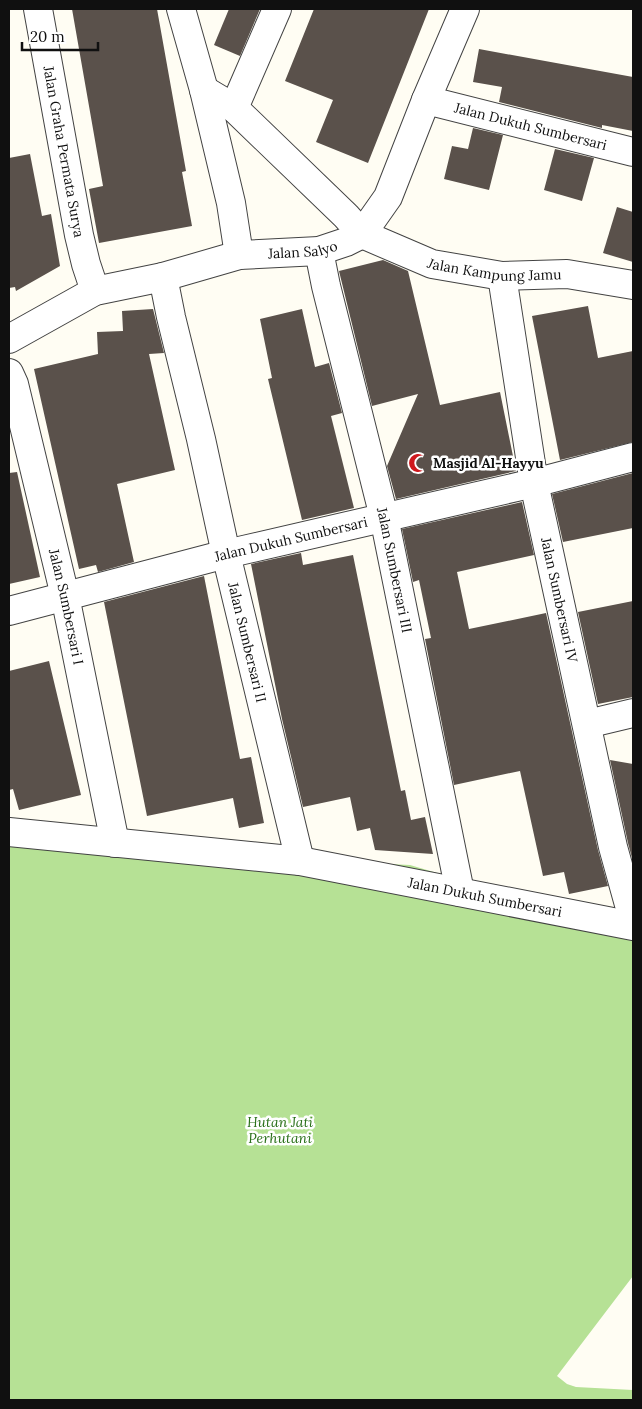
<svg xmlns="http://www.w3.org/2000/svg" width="642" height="1409" font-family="Lora,serif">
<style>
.forest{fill:#b6e195}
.building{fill:#5a514b}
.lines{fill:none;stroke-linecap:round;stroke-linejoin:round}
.minor-casing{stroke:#434343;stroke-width:30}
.minor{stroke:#fff;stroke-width:28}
.labels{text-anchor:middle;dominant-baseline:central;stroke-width:5;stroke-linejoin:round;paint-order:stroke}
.street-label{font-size:14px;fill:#101010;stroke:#fff}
.poi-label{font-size:14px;font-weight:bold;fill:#101010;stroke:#fff;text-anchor:start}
.park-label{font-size:14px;font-style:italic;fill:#297019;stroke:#fff}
</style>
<rect width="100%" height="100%" fill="#fffdf3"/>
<!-- forest -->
<path class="forest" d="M9 846 410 865 633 931V1276L557 1376 567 1384 576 1387 633 1390V1400H9Z"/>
<!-- building -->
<g class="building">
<path d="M72 9H157L186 171 182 172 192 226 99 243 89 189 103 186Z"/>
<path d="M229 9H260L240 56 214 45Z"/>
<path d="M314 9H429L368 163 316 142 333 100 285 81Z"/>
<path d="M479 49 633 77V131L602 125V128L499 102 502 87 473 82Z"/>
<path d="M473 128 503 135 489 190 444 179 452 146 468 149Z"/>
<path d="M555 149 594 158 582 201 544 190Z"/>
<path d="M30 154 42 216 51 214 60 266 16 291 15 287 9 288V158Z"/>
<path d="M617 207 633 212V262L603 253Z"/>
<path d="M383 260 408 271 440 405 500 392 516 471 396 499 387 466 418 394 372 406 339 271Z"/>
<path d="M588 306 598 358 633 351V442L560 460 532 316Z"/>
<path d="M153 309 164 353 149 354 175 470 117 484 134 562 98 572 96 565 79 569 34 369 98 354 97 332 123 331 122 311Z"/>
<path d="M302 309 315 367 329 363 342 413 331 416 354 508 302 520 268 379 272 378 260 319Z"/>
<path d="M17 472 40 577 9 584V473Z"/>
<path d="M633 473V528L563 542 552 494Z"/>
<path d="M522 502 534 555 457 572 469 629 546 613 598 850 608 886 569 894 564 872 543 876 520 771 454 785 425 639 431 638 419 580 413 582 402 529Z"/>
<path d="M301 553 303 565 353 555 401 791 405 790 411 820 425 817 433 854 375 850 370 828 357 831 350 797 303 807 282 719 251 564Z"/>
<path d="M204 576 240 759 251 757 264 823 239 828 233 798 147 816 104 602Z"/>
<path d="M633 601V697L598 704 578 612Z"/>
<path d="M49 661 81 795 19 810 13 789 9 790V671Z"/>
<path d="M610 760 633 764V862L628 843Z"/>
</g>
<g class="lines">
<!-- minor casing -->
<g class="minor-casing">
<g id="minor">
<path id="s1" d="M38 9 79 235 86 264 95 291"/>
<path d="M181 9 204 90 231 203 239 255"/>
<path id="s2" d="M204 90 234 108 346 216 362 234 432 264 502 276 567 274 633 285"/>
<path id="s3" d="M426 100 633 152"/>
<path d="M234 108 277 9"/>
<path id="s4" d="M319 251 326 286 384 517 460 892"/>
<path id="s5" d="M502 276 534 483 613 847 633 919"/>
<path id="s6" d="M163 277 171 317 201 439 226 554 300 861"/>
<path id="s7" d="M9 339 95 291 163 277 239 255 319 251 346 242 362 234 388 197 426 100 465 9"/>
<path id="s8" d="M9 373 14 384 65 596 115 843"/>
<path id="s9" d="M9 611 226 554 534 483 633 457"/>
<path d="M587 724 633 713"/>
<path id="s10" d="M9 832 300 861 633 926"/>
</g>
</g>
<!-- minor -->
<use href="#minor" class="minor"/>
</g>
<!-- icons -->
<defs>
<g id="mosque-bare" transform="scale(1.5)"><path d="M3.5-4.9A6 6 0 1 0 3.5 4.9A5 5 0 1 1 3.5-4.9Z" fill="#cf191e" stroke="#fff" stroke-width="2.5" paint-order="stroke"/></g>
</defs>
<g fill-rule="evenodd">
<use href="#mosque-bare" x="418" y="463"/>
</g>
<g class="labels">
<!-- street labels -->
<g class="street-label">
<text stroke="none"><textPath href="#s3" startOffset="108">Jalan Dukuh Sumbersari</textPath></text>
<text stroke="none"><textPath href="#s1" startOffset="145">Jalan Graha Permata Surya</textPath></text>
<text stroke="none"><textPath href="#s7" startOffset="311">Jalan Salyo</textPath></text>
<text stroke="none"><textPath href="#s2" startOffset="354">Jalan Kampung Jamu</textPath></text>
<text stroke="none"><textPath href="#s9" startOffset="291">Jalan Dukuh Sumbersari</textPath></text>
<text stroke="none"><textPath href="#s4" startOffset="328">Jalan Sumbersari III</textPath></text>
<text stroke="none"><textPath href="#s5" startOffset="329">Jalan Sumbersari IV</textPath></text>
<text stroke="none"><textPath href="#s8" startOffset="241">Jalan Sumbersari I</textPath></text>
<text stroke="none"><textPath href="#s6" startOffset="375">Jalan Sumbersari II</textPath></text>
<text stroke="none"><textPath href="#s10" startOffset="481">Jalan Dukuh Sumbersari</textPath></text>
</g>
<!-- poi labels -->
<g class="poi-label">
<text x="433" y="463">Masjid Al-Hayyu</text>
</g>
<!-- park labels -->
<g class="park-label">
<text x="280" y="1122">Hutan Jati<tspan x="280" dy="16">Perhutani</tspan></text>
</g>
</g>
<!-- border -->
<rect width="642" height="1409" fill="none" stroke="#101010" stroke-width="20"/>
<!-- scale -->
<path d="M22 42v8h76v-8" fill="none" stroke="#101010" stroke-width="2.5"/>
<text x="30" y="42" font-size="15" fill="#101010" stroke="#ffffff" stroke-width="4" paint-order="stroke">20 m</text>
</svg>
